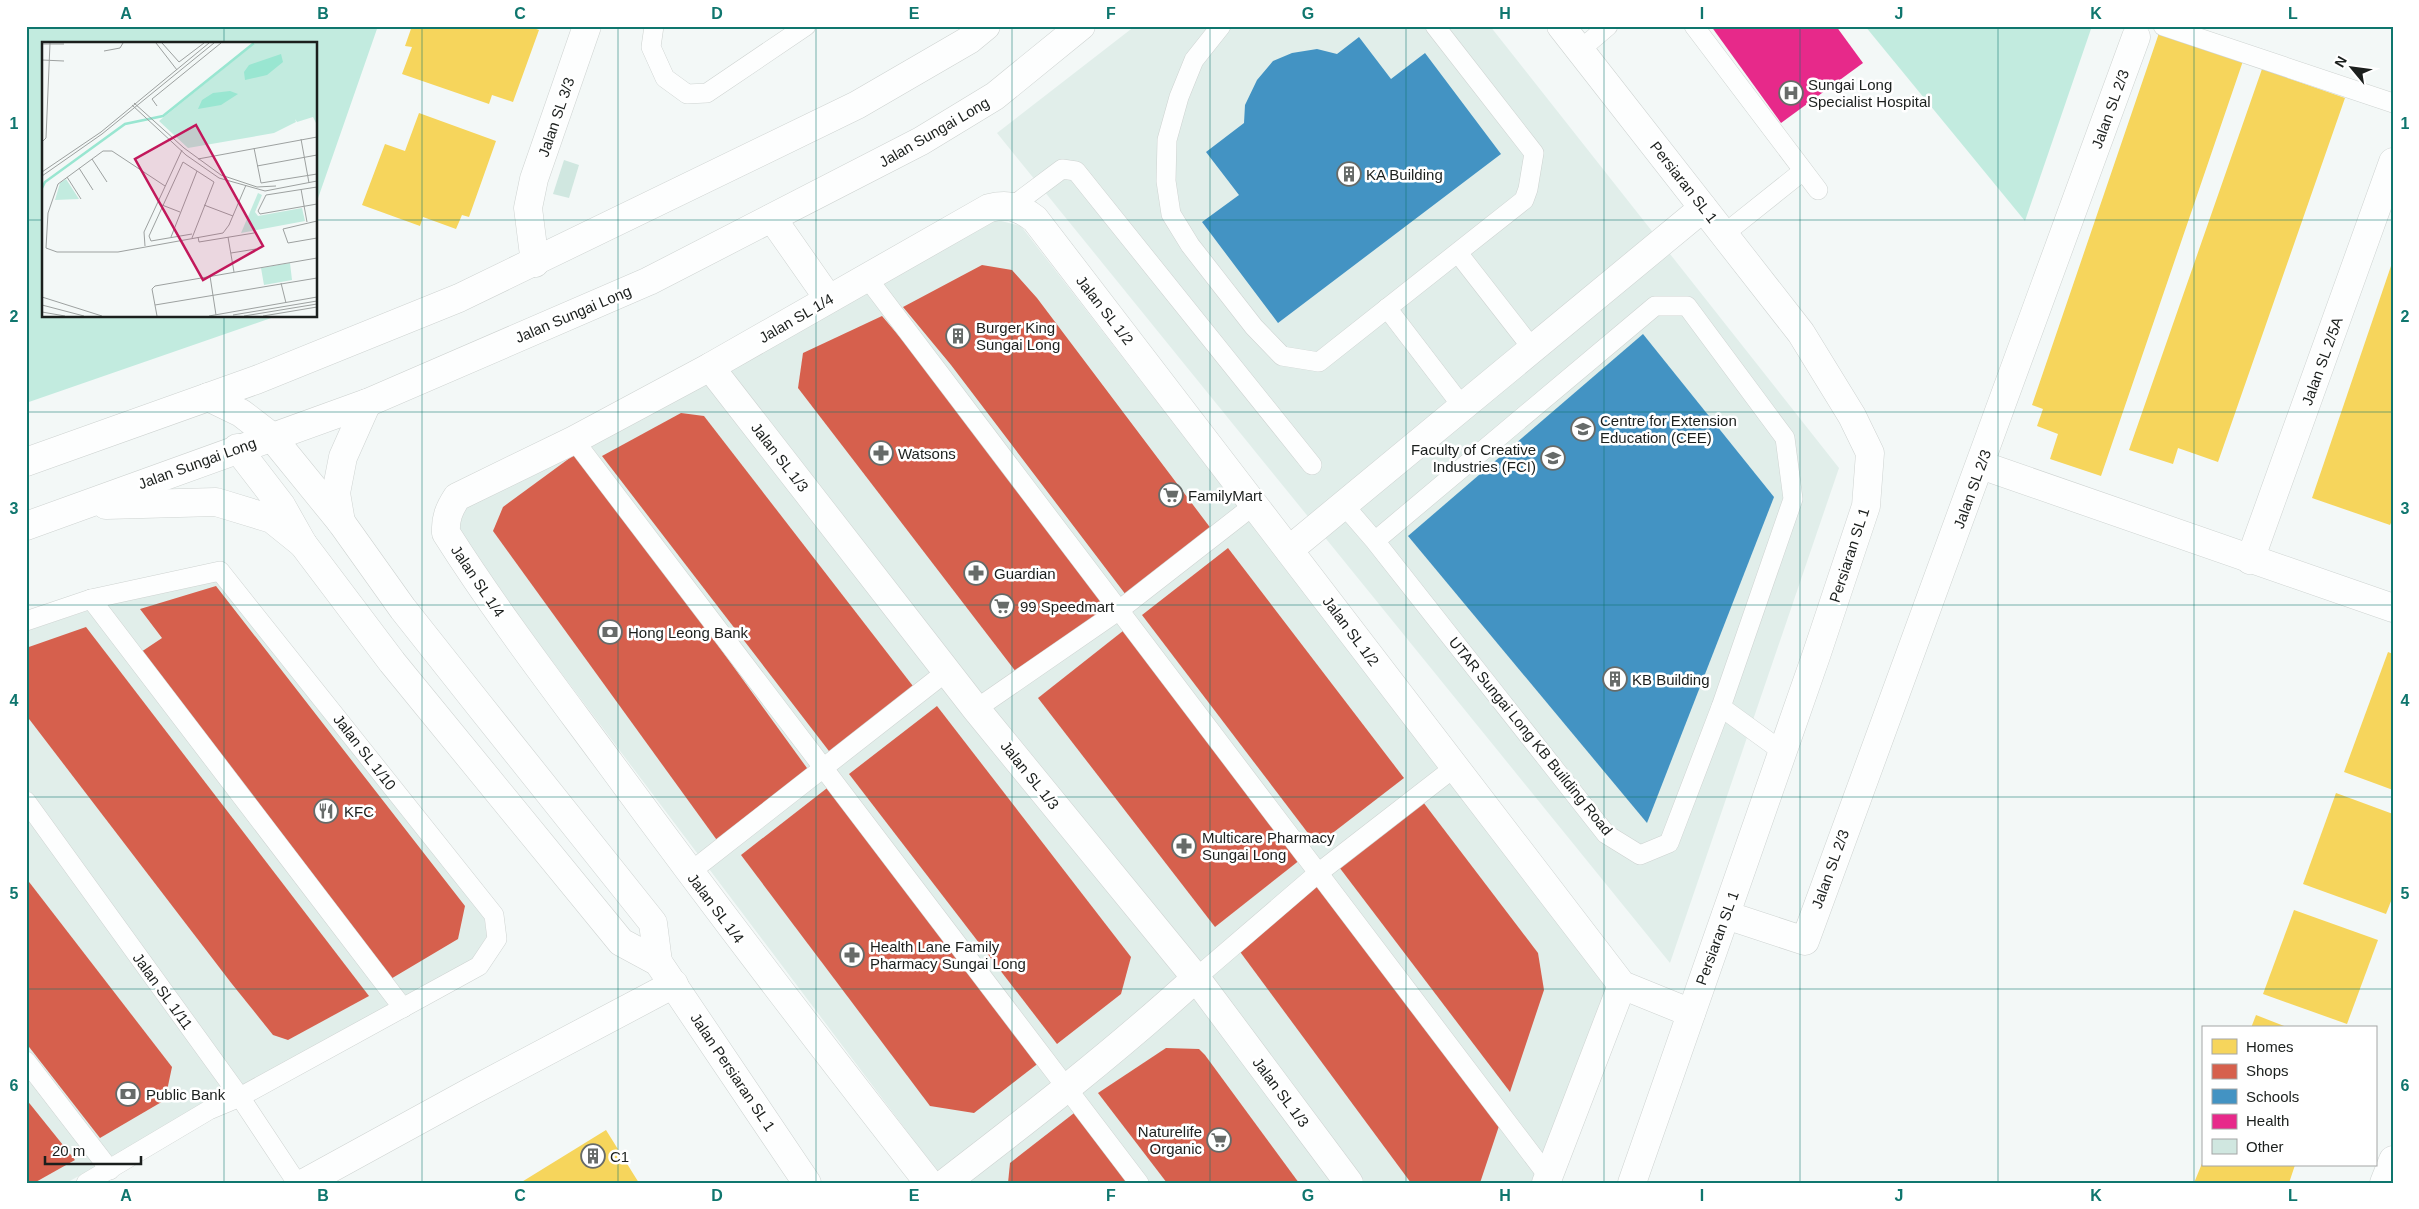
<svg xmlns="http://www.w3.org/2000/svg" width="2419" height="1209" font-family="Helvetica,sans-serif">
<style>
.built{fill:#e1eeea}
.green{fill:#c2ebdf}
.homes{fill:#f6d55c}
.shops{fill:#d6604d}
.schools{fill:#4393c3}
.health{fill:#e7298a}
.building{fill:#d0e7e0}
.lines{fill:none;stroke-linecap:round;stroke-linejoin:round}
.lane-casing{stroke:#ced3d1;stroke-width:20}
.street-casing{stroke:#ced3d1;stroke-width:29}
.secondary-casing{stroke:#ced3d1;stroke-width:29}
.lane{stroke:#fdfefe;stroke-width:19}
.street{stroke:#fdfefe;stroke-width:28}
.secondary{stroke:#fdfefe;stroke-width:28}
.grid{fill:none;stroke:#0f766e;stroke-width:1;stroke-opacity:0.55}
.labels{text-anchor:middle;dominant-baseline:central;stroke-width:5;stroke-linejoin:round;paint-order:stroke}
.poi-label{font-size:15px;fill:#1b1f1d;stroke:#fff;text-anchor:start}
.street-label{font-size:15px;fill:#1b1f1d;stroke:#fff}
.inset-river{fill:none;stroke:#99e6d1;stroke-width:2.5}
.inset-road{fill:none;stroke:#9da1a0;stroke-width:1}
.view{fill:#c2185b;fill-opacity:0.15;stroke:#c2185b;stroke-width:2.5}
.inset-edge{fill:none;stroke:#1b1f1d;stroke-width:2.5}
.neatline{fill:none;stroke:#0f766e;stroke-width:2}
.grid-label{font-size:16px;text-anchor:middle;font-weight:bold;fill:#0f766e}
</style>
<rect width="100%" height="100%" fill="#f3f8f7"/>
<!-- built -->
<g class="built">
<path d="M1135 26H1490L1839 468 1670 963 997 133Z"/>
<path d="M997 220 1021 226 1608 985 1535 1183H946L519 617 456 526 465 506Z"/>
<path d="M218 581 484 916 487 936 470 963 66 1183H26V631L111 603Z"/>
</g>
<!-- green -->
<g class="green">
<path d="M26 26H378L316 204V44H44V316L274 317 26 403Z"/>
<path d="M1865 26H2092L2025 221Z"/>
</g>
<!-- homes -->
<g class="homes">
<path d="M412 26H528L539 30 513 102 492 95 489 104 402 74 412 47 405 46Z"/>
<path d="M2159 33 2243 61 2101 476 2050 459 2058 434 2037 426 2043 409 2032 405Z"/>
<path d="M2262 69 2345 98 2218 462 2178 448 2173 464 2129 450Z"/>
<path d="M419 113 496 141 469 217 462 215 456 229 423 217 420 226 362 205 385 144 405 151Z"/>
<path d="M2392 263 2393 518 2390 525 2312 498Z"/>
<path d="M2388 652 2393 654V790L2344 772Z"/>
<path d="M2336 793 2393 814V896L2386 914 2303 884Z"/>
<path d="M2294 910 2378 940 2347 1024 2263 994Z"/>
<path d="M2256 1015 2289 1028H2251Z"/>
<path d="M606 1130 639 1183H520Z"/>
<path d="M2203 1161V1165H2295L2289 1183H2194Z"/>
</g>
<!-- shops -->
<g class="shops">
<path d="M982 265 1012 270 1037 298 1212 530 1126 595 951 365 903 307Z"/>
<path d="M882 316 915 355 1108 609 1020 677 798 388 803 353Z"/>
<path d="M681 413 704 416 916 690 832 755 602 456Z"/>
<path d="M578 452 812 775 719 843 493 531 503 507Z"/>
<path d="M1228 548 1404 778 1317 845 1142 615Z"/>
<path d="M216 586 465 906 458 939 389 980 141 652 162 638 140 609Z"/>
<path d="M86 627 116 666 369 996 288 1040 273 1035 232 984 26 715V648Z"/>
<path d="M1128 627 1305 856 1215 927 1038 698Z"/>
<path d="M937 706 1131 957 1121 994 1057 1044 849 774Z"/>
<path d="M831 785 1040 1062 974 1113 930 1106 741 855Z"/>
<path d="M1420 798 1538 953 1544 990 1510 1092 1336 863Z"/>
<path d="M26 878 172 1067 165 1100 100 1138 26 1043Z"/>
<path d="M1317 880 1501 1120 1480 1183H1411L1238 949Z"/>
<path d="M1166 1048 1199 1049 1205 1055 1299 1183H1167L1098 1093Z"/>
<path d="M26 1099 75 1160 34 1183H26Z"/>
<path d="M1078 1110 1136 1183H1008L1010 1163Z"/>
</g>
<!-- schools -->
<g class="schools">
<path d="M1359 37 1391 79 1425 53 1501 154 1278 323 1202 222 1239 195 1206 152 1244 123 1245 105 1257 80 1273 61 1292 53 1317 49 1337 54Z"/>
<path d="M1643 334 1774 497 1647 823 1408 536Z"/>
</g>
<!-- health -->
<path class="health" d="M1711 26H1836L1863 63 1781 123Z"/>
<!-- building -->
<path class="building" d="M564 160 579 165 569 198 553 194Z"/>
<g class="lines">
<!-- lane casing -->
<g class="lane-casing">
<g id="lane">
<path d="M654 26 651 47 665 78 687 94 707 93 806 26"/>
<path d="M1221 26 1194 60 1179 97 1167 140 1166 181 1171 214 1190 245 1254 327 1282 356 1319 362 1524 200 1528 189 1534 153 1435 26"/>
<path d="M1694 26 1818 190"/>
<path d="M2163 26 2393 103"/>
<path d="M1580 50 1608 26"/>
<path d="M1014 205 1062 169 1076 171 1312 465"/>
<path d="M1724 234 1803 171"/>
<path d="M1458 253 1532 348"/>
<path d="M868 279 1548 1176"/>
<path d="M1387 308 1462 406"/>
<path d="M574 440 1139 1183"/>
<path d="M1343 504 1375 541 1606 834 1640 855 1669 843 1721 707 1793 499 1785 438 1687 306H1655L1375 541"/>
<path d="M91 599 403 1008"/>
<path d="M26 621 91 599 220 571 494 915 497 939 479 966 240 1097 209 1110 86 1183"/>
<path d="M1721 707 1783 752"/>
<path d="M976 709 1118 611 1254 505"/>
<path d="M26 801 240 1097 297 1183"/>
<path d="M689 873 946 672"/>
<path d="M1196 978 1317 874 1455 767"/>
<path d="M26 1061 110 1170"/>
</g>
</g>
<!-- street casing -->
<g class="street-casing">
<g id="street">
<path d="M1561 26 1801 333 1852 416 1870 453 1866 506 1816 656 1632 1183"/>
<path d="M772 218 828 298"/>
<path d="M535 263 528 208 534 179 587 26"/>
<path d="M710 367 976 709 1196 978 1349 1183"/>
<path d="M271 436 341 522 403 609 479 705 653 923 658 962"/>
<path d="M237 448 281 505 303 544 392 662 621 942 658 962 807 1183"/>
<path d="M1981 465 2393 608"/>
<path d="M1289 550 1703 208"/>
<path d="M2250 560 2393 162"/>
<path d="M1726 915 1805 941 2136 37"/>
<path d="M304 1183 470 1092 674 984"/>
<path d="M929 1183C820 1044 713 904 609 762 553 686 496 612 446 533 445 519 449 509 457 497L574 440 710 367 989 208C1009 203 1019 207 1035 219L1622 985 1691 1013"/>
<path d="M945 1183C1031 1117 1116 1051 1196 978"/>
<path d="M1546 1183 1622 985"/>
<path d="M2384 1183 2393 1160"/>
</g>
</g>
<!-- secondary casing -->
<g class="secondary-casing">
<g id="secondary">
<path d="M208 397 241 413 271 436"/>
<path d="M26 462 256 380 459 298 857 105 969 40 986 26"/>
<path d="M106 505 216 502 272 519 303 544"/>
<path d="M341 522 336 493 343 457 367 403"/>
<path d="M26 526 367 403 649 281 921 141 995 96 1081 26"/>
</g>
</g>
<!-- lane -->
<use href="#lane" class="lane"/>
<!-- street -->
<use href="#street" class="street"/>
<!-- secondary -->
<use href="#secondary" class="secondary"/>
</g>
<!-- grid -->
<path class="grid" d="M224 26V44M422 26V1183M618 26V1183M816 26V1183M1012 26V1183M1210 26V1183M1406 26V1183M1604 26V1183M1800 26V1183M1998 26V1183M2194 26V1183M26 220H44M316 220H2393M224 316V1183M26 412H2393M26 605H2393M26 797H2393M26 989H2393"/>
<!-- icons -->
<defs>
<g id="hospital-ring" transform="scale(1.25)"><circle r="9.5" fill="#fff" stroke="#676b69" stroke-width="1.5"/><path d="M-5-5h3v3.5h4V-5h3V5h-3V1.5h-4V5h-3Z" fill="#676b69"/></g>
<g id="building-ring" transform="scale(1.25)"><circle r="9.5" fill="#fff" stroke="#676b69" stroke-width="1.5"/><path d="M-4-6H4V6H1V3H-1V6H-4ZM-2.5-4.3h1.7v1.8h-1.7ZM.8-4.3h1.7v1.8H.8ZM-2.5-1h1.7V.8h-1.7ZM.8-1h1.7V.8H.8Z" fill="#676b69"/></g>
<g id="university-ring" transform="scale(1.25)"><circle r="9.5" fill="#fff" stroke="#676b69" stroke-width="1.5"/><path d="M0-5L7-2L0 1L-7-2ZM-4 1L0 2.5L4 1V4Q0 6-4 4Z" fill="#676b69"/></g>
<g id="pharmacy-ring" transform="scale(1.25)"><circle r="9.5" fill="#fff" stroke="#676b69" stroke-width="1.5"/><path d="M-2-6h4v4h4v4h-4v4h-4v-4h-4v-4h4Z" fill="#676b69"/></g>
<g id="supermarket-ring" transform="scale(1.25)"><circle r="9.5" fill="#fff" stroke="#676b69" stroke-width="1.5"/><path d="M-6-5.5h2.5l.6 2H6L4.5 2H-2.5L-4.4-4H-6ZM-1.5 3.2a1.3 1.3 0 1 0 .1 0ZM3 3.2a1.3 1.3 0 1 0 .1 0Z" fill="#676b69"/></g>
<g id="bank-ring" transform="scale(1.25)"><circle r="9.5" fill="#fff" stroke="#676b69" stroke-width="1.5"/><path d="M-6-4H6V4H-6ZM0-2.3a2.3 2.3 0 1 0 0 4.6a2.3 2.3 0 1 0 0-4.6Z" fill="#676b69"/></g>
<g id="restaurant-ring" transform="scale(1.25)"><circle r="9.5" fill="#fff" stroke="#676b69" stroke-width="1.5"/><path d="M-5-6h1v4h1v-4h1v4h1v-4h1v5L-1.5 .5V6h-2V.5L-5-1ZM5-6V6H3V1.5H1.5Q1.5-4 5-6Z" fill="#676b69"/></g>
</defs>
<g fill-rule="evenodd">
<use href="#hospital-ring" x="1791" y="93"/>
<use href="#building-ring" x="1349" y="174"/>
<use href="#building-ring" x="958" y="336"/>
<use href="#university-ring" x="1583" y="429"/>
<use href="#pharmacy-ring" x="881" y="453"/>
<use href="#university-ring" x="1553" y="458"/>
<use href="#supermarket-ring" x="1171" y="495"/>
<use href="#pharmacy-ring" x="976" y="573"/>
<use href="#supermarket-ring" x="1002" y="606"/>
<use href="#bank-ring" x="610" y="632"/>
<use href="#building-ring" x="1615" y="679"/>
<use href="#restaurant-ring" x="326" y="811"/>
<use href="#pharmacy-ring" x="1184" y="846"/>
<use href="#pharmacy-ring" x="852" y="955"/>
<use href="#bank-ring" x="128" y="1094"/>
<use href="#supermarket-ring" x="1219" y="1140"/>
<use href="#building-ring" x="593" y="1156"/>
</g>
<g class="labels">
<!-- poi labels -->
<g class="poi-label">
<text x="1808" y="84">Sungai Long<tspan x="1808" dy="17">Specialist Hospital</tspan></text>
<text x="1366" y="174">KA Building</text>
<text x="976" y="327">Burger King<tspan x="976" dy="17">Sungai Long</tspan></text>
<text x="1600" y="420">Centre for Extension<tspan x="1600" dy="17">Education (CEE)</tspan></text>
<text x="1536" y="449" text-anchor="end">Faculty of Creative<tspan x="1536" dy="17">Industries (FCI)</tspan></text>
<text x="898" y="453">Watsons</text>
<text x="1188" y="495">FamilyMart</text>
<text x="994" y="573">Guardian</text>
<text x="1020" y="606">99 Speedmart</text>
<text x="628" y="632">Hong Leong Bank</text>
<text x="1632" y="679">KB Building</text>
<text x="344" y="811">KFC</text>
<text x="1202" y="837">Multicare Pharmacy<tspan x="1202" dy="17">Sungai Long</tspan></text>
<text x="870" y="946">Health Lane Family<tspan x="870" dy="17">Pharmacy Sungai Long</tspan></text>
<text x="146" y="1094">Public Bank</text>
<text x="1202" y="1131" text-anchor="end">Naturelife<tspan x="1202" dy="17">Organic</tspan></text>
<text x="610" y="1156">C1</text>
</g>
<!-- street labels -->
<g class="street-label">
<text transform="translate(2110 109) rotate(-70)">Jalan SL 2/3</text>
<text transform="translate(556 117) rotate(-71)">Jalan SL 3/3</text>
<text transform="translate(934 132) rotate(-30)">Jalan Sungai Long</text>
<text transform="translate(1684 182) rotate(52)">Persiaran SL 1</text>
<text transform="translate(1105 310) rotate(52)">Jalan SL 1/2</text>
<text transform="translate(573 314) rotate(-23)">Jalan Sungai Long</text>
<text transform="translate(796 318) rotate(-30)">Jalan SL 1/4</text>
<text transform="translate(2322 361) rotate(-70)">Jalan SL 2/5A</text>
<text transform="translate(780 457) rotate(52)">Jalan SL 1/3</text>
<text transform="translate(197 463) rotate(-20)">Jalan Sungai Long</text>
<text transform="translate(1972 489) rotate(-70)">Jalan SL 2/3</text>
<text transform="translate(1849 555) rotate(-72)">Persiaran SL 1</text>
<text transform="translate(478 581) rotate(56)">Jalan SL 1/4</text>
<text transform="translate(1351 631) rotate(53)">Jalan SL 1/2</text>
<text transform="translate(1531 736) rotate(51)">UTAR Sungai Long KB Building Road</text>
<text transform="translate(365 752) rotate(52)">Jalan SL 1/10</text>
<text transform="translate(1030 775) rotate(51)">Jalan SL 1/3</text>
<text transform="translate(1830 869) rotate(-70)">Jalan SL 2/3</text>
<text transform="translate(716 908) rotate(53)">Jalan SL 1/4</text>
<text transform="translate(1717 938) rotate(-70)">Persiaran SL 1</text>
<text transform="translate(163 991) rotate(54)">Jalan SL 1/11</text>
<text transform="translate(733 1072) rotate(56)">Jalan Persiaran SL 1</text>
<text transform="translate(1281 1092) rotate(53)">Jalan SL 1/3</text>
</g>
</g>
<!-- overview -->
<g transform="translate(42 42)">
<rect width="275" height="275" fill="#f3f8f7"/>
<path d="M213 1H275V83L271 75 255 80 253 77 254 80 232 91 146 106 117 79ZM24 137 37 157 13 158 18 141ZM216 151 220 153 213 170 216 174 260 166 263 179 199 191ZM248 221 250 238 222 243 219 226Z" fill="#c2ebdf"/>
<path d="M239 12 241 20 225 33 203 38 202 30 207 23ZM188 49 196 52 179 63 156 67 160 58 171 51Z" fill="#99e6d1"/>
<path class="inset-river" d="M0 146 3 140 83 82 121 74 212 1"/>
<path class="inset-road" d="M114 1 135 28M120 1 137 20 162 1M0 2H22M62 9 78 6 81 1M0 18 22 19M92 61 142 106 179 133 215 145 234 144M90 63 144 113 177 136 223 149 275 139M115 64 110 57 179 1M259 97 267 141M0 100 4 96 8 1M212 106 219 141 275 132M50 117 65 140M156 117 275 95M215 124 275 113M37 126 51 148M0 130 59 90 167 1M0 134 60 92 172 1M25 135 39 157M123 144 70 109H61L16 142 6 171 4 206 15 210H76L181 191 187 183 204 143M275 145 224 153 216 169 218 172 275 162M259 147 265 180M120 163 138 170M162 163 191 174M275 179 241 187 246 201 275 196M150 192 109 199 107 194 141 120 172 140 150 196M129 195 155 129M156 195 157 200 212 191M186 195 192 230M103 204 102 190 140 108M189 211 214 207M168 234 174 273M239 241 244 261M0 255 60 274M0 263 42 274M113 263 275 236M0 270 23 274M191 273 275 259M115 274 110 247 113 244 275 216M167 274 275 255M202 274 275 262M221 274 275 265"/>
<path class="view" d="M154 83 221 204 161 238 93 117Z"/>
<rect width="275" height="275" class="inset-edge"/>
</g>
<!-- border -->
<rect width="2419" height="1209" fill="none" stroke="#ffffff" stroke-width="55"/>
<!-- legend -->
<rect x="2202" y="1026" width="175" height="140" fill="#ffffff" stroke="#a4a5a5"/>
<rect x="2212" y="1039" width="25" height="15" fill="#f6d55c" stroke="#a4a5a5"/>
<text x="2246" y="1052" font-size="15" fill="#1b1f1d">Homes</text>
<rect x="2212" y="1064" width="25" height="15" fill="#d6604d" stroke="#a4a5a5"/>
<text x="2246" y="1076" font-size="15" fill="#1b1f1d">Shops</text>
<rect x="2212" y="1089" width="25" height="15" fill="#4393c3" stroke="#a4a5a5"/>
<text x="2246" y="1102" font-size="15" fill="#1b1f1d">Schools</text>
<rect x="2212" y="1114" width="25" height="15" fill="#e7298a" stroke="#a4a5a5"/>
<text x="2246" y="1126" font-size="15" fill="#1b1f1d">Health</text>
<rect x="2212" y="1139" width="25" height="15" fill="#d0e7e0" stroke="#a4a5a5"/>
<text x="2246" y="1152" font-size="15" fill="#1b1f1d">Other</text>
<!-- north arrow -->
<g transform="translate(2352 68) rotate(299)" stroke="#ffffff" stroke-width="4" paint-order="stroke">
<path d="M0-4L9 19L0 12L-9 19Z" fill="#1b1f1d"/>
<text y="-8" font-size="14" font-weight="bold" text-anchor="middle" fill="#1b1f1d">N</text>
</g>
<!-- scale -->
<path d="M45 1156v8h96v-8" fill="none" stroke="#1b1f1d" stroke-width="2.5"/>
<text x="52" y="1156" font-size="15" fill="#1b1f1d" stroke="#ffffff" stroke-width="4" paint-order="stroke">20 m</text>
<rect x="28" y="28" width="2364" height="1154" class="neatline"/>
<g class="grid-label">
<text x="126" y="19">A</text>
<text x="323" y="19">B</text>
<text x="520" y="19">C</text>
<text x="717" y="19">D</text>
<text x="914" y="19">E</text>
<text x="1111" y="19">F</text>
<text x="1308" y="19">G</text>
<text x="1505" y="19">H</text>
<text x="1702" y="19">I</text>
<text x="1899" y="19">J</text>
<text x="2096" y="19">K</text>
<text x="2293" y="19">L</text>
<text x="14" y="129">1</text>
<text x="2405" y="129">1</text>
<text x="14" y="322">2</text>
<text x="2405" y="322">2</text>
<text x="14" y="514">3</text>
<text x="2405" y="514">3</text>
<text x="14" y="706">4</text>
<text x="2405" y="706">4</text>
<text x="14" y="899">5</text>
<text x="2405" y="899">5</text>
<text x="14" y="1091">6</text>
<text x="2405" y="1091">6</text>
<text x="126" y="1201">A</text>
<text x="323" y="1201">B</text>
<text x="520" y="1201">C</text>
<text x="717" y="1201">D</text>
<text x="914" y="1201">E</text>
<text x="1111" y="1201">F</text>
<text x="1308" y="1201">G</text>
<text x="1505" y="1201">H</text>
<text x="1702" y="1201">I</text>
<text x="1899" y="1201">J</text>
<text x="2096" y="1201">K</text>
<text x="2293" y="1201">L</text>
</g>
</svg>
